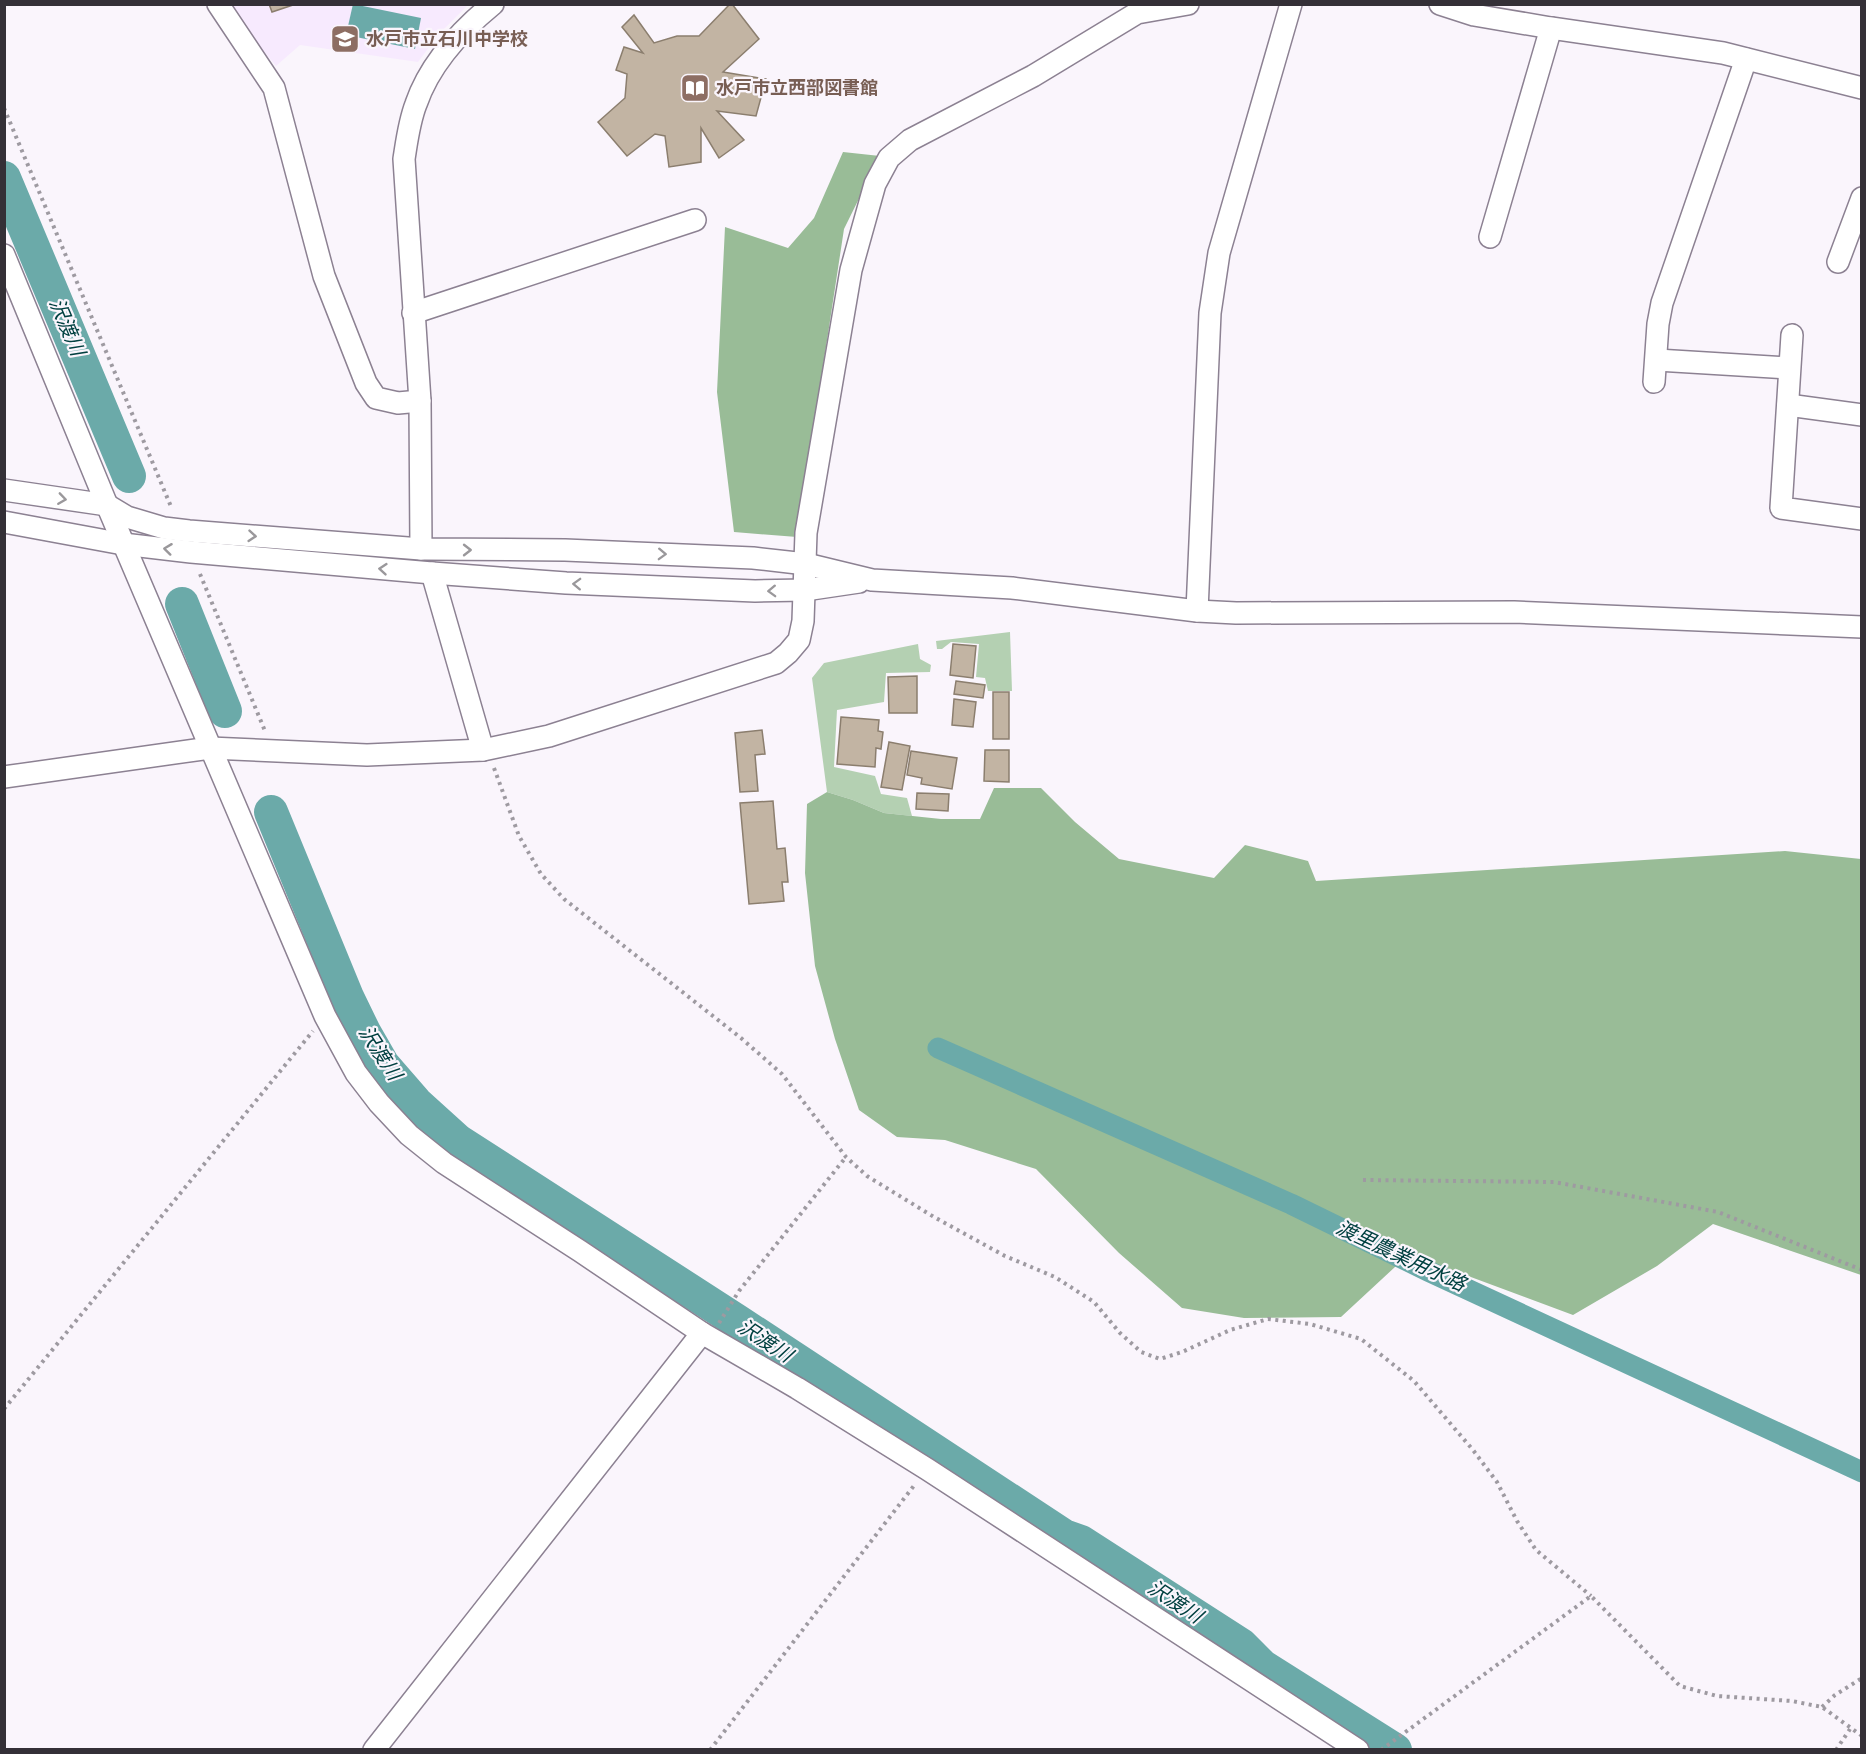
<svg xmlns="http://www.w3.org/2000/svg" width="1866" height="1754" font-family="Signika,'Noto Sans JP',sans-serif">
<style>
.built{fill:#f7eafe}
.green{fill:#b4d0b2}
.forest{fill:#99bc97}
.water{fill:#6baaa9}
.lines{fill:none;stroke-linecap:round;stroke-linejoin:round}
.canal{stroke:#6baaa9;stroke-width:21}
.river{stroke:#6baaa9;stroke-width:34}
.building{fill:#c2b4a3;stroke:#8b7e6e;stroke-width:1.5}
.minor-casing{stroke:#8c8192;stroke-width:24}
.path{stroke:#9e9aa1;stroke-width:4;stroke-dasharray:3 4.5;stroke-linecap:butt}
.minor{stroke:#fff;stroke-width:21}
.oneway{stroke:#9a989b}
.labels{text-anchor:middle;dominant-baseline:central;stroke-width:4.5;stroke-linejoin:round;paint-order:stroke}
.education-label{font-size:18px;font-weight:bold;fill:#785e54;stroke:#faf5fc;text-anchor:start}
.water-label{font-size:20px;font-style:italic;fill:#014040;stroke:#faf5fc}
</style>
<rect width="100%" height="100%" fill="#faf5fc"/>
<!-- built -->
<path class="built" d="M226 5H468L439 34 418 62 300 45 276 66Z"/>
<!-- green -->
<g class="green">
<path d="M1010 632 1012 691H988L985 678 976 677 979 644 951 642 942 649H937L936 641Z"/>
<path d="M918 644 920 659 931 665 930 672 886 673 884 702 837 710 834 767 875 776 881 794 907 798 912 816 884 813 853 800 827 792 812 678 824 663Z"/>
</g>
<!-- forest -->
<g class="forest">
<path d="M843 152 880 156 844 229 797 537 734 532 717 392 725 227 788 248 814 218Z"/>
<path d="M994 788H1041L1075 822 1119 859 1214 878 1245 845 1308 861 1316 881 1785 851 1861 859V1275L1713 1224 1657 1266 1573 1315 1409 1254 1341 1317 1244 1318 1182 1308 1119 1253 1036 1169 945 1140 897 1137 859 1110 835 1039 815 966 805 873 807 804 827 792 853 800 884 813 941 819H980Z"/>
</g>
<!-- water -->
<path class="water" d="M353 4 421 18 415 49 346 35Z"/>
<g class="lines">
<!-- canal -->
<path class="canal" d="M938 1048 1291 1204 1428 1271 1862 1472"/>
<!-- river -->
<g class="river">
<path d="M4 178 129 476"/>
<path d="M182 604 225 711"/>
<path d="M271 812 347 997 364 1032 383 1065 416 1103 458 1141 737 1321 1064 1536 1081 1542 1241 1645 1262 1666 1395 1750"/>
</g>
</g>
<!-- building -->
<g class="building">
<path d="M269 4H296L272 12Z"/>
<path d="M730 4H732L759 39 723 72 766 79 756 116 717 111 744 140 719 158 701 128V162L669 167 665 136 655 134 627 156 598 122 625 98 627 74 616 70 624 47 643 53 622 27 634 15 654 43 677 36H699Z"/>
<path d="M953 644 976 646 973 678 950 675Z"/>
<path d="M917 676V713H889L888 677Z"/>
<path d="M956 681 985 685 983 698 954 694Z"/>
<rect x="993" y="692" width="16" height="47"/>
<path d="M954 699 976 702 973 727 952 725Z"/>
<path d="M841 717 879 720 878 731 883 732 881 749 876 748 875 767 837 764Z"/>
<path d="M762 730 765 754 755 755 758 791 740 792 735 733Z"/>
<path d="M889 742 910 746 902 790 881 787Z"/>
<path d="M985 750H1009V782L984 781Z"/>
<path d="M911 751 957 758 952 789 921 784 922 778 907 775Z"/>
<path d="M917 793 949 794 948 811 916 809Z"/>
<path d="M773 801 777 849 785 848 788 882H782L784 901 749 904 740 803Z"/>
</g>
<g class="lines">
<!-- minor casing -->
<g class="minor-casing">
<g id="minor">
<path d="M218 4 274 88 324 276 366 383 376 398 398 403 420 401"/>
<path d="M1440 4 1474 15 1551 28 1723 53 1862 88"/>
<path d="M1490 237 1551 28"/>
<path d="M4 255 107 505 325 1016 356 1073 379 1103 409 1135 444 1163 580 1251 702 1333 797 1388 927 1469 1358 1750"/>
<path d="M1838 262 1862 198"/>
<path d="M413 313 695 220"/>
<path d="M1792 335 1781 508 1862 519"/>
<path d="M1657 360 1789 368"/>
<path d="M1654 382 1658 324 1662 303 1746 59"/>
<path d="M1788 405 1862 415"/>
<path d="M4 490 107 505 127 517 164 528 189 531 421 549 565 550 753 558 806 564 872 580 1012 588 1197 611 1236 613 1514 612 1862 627"/>
<path d="M4 522 123 544 191 552 432 573 566 583 755 591 805 590 859 582"/>
<path d="M421 549 420 401 404 159C407 140 409 122 416 104 430 63 460 31 493 4"/>
<path d="M432 573 483 750"/>
<path d="M1197 611 1210 313 1219 253 1291 4"/>
<path d="M4 777 210 748 367 755 483 750 549 736 776 663 788 653 799 640 803 621 806 533 851 270 875 184 889 158 910 140 1033 76 1137 13 1188 4"/>
<path d="M374 1750 702 1333"/>
</g>
</g>
<!-- path -->
<g class="path">
<path d="M4 108 172 509"/>
<path d="M200 574 265 731"/>
<path d="M494 768 519 836 541 874 564 899 741 1038 782 1074 846 1157 867 1176 934 1217 1005 1256 1055 1277 1094 1302 1120 1333 1141 1352 1160 1359 1182 1352 1230 1330 1268 1319 1310 1324 1361 1339 1414 1381 1473 1450 1497 1482 1517 1521 1536 1550 1591 1596"/>
<path d="M1363 1180 1554 1182 1718 1212 1862 1270"/>
<path d="M719 1323 739 1291 846 1157"/>
<path d="M4 1409 313 1031"/>
<path d="M1822 1707 1835 1695 1862 1678"/>
<path d="M710 1750 916 1483"/>
<path d="M1381 1750 1591 1596 1680 1686 1717 1696 1792 1701 1822 1707 1862 1736"/>
<path d="M1836 1750 1850 1729"/>
</g>
<!-- minor -->
<use href="#minor" class="minor"/>
</g>
<!-- one-way arrows -->
<defs><path id="oneway-chevron" d="M-2-3.5L2.5 0L-2 3.5" fill="none" stroke-width="1.6" stroke-linecap="round" stroke-linejoin="round" transform="scale(1.5)"/></defs>
<g class="oneway">
<use href="#oneway-chevron" transform="translate(62 499) rotate(8)"/>
<use href="#oneway-chevron" transform="translate(252 536) rotate(5)"/>
<use href="#oneway-chevron" transform="translate(168 549) rotate(-173)"/>
<use href="#oneway-chevron" transform="translate(467 550)"/>
<use href="#oneway-chevron" transform="translate(662 554) rotate(2)"/>
<use href="#oneway-chevron" transform="translate(383 569) rotate(-175)"/>
<use href="#oneway-chevron" transform="translate(577 584) rotate(-178)"/>
<use href="#oneway-chevron" transform="translate(772 591) rotate(178)"/>
</g>
<!-- icons -->
<defs>
<g id="school-square" transform="scale(1.5)"><rect x="-9" y="-9" width="18" height="18" rx="4" fill="#8d6e63" stroke="#faf5fc"/><path d="M0-5L7-2L0 1L-7-2ZM-4 1L0 2.5L4 1V4Q0 6-4 4Z" fill="#fff"/></g>
<g id="library-square" transform="scale(1.5)"><rect x="-9" y="-9" width="18" height="18" rx="4" fill="#8d6e63" stroke="#faf5fc"/><path d="M-6-4Q-3-5.5-.7-3.5V5Q-3 3-6 4ZM6-4Q3-5.5 .7-3.5V5Q3 3 6 4Z" fill="#fff"/></g>
</defs>
<g fill-rule="evenodd">
<use href="#school-square" x="345" y="39"/>
<use href="#library-square" x="695" y="88"/>
</g>
<g class="labels">
<!-- education labels -->
<g class="education-label">
<text x="366" y="39">水戸市立石川中学校</text>
<text x="716" y="88">水戸市立西部図書館</text>
</g>
<!-- water labels -->
<g class="water-label">
<text transform="translate(67 327) rotate(67)">沢渡川</text>
<text transform="translate(380 1053) rotate(57)">沢渡川</text>
<text transform="translate(1401 1256) rotate(25)">渡里農業用水路</text>
<text transform="translate(765 1341) rotate(33)">沢渡川</text>
<text transform="translate(1175 1602) rotate(33)">沢渡川</text>
</g>
</g>
<!-- border -->
<rect width="1866" height="1754" fill="none" stroke="#343037" stroke-width="12"/>
</svg>
